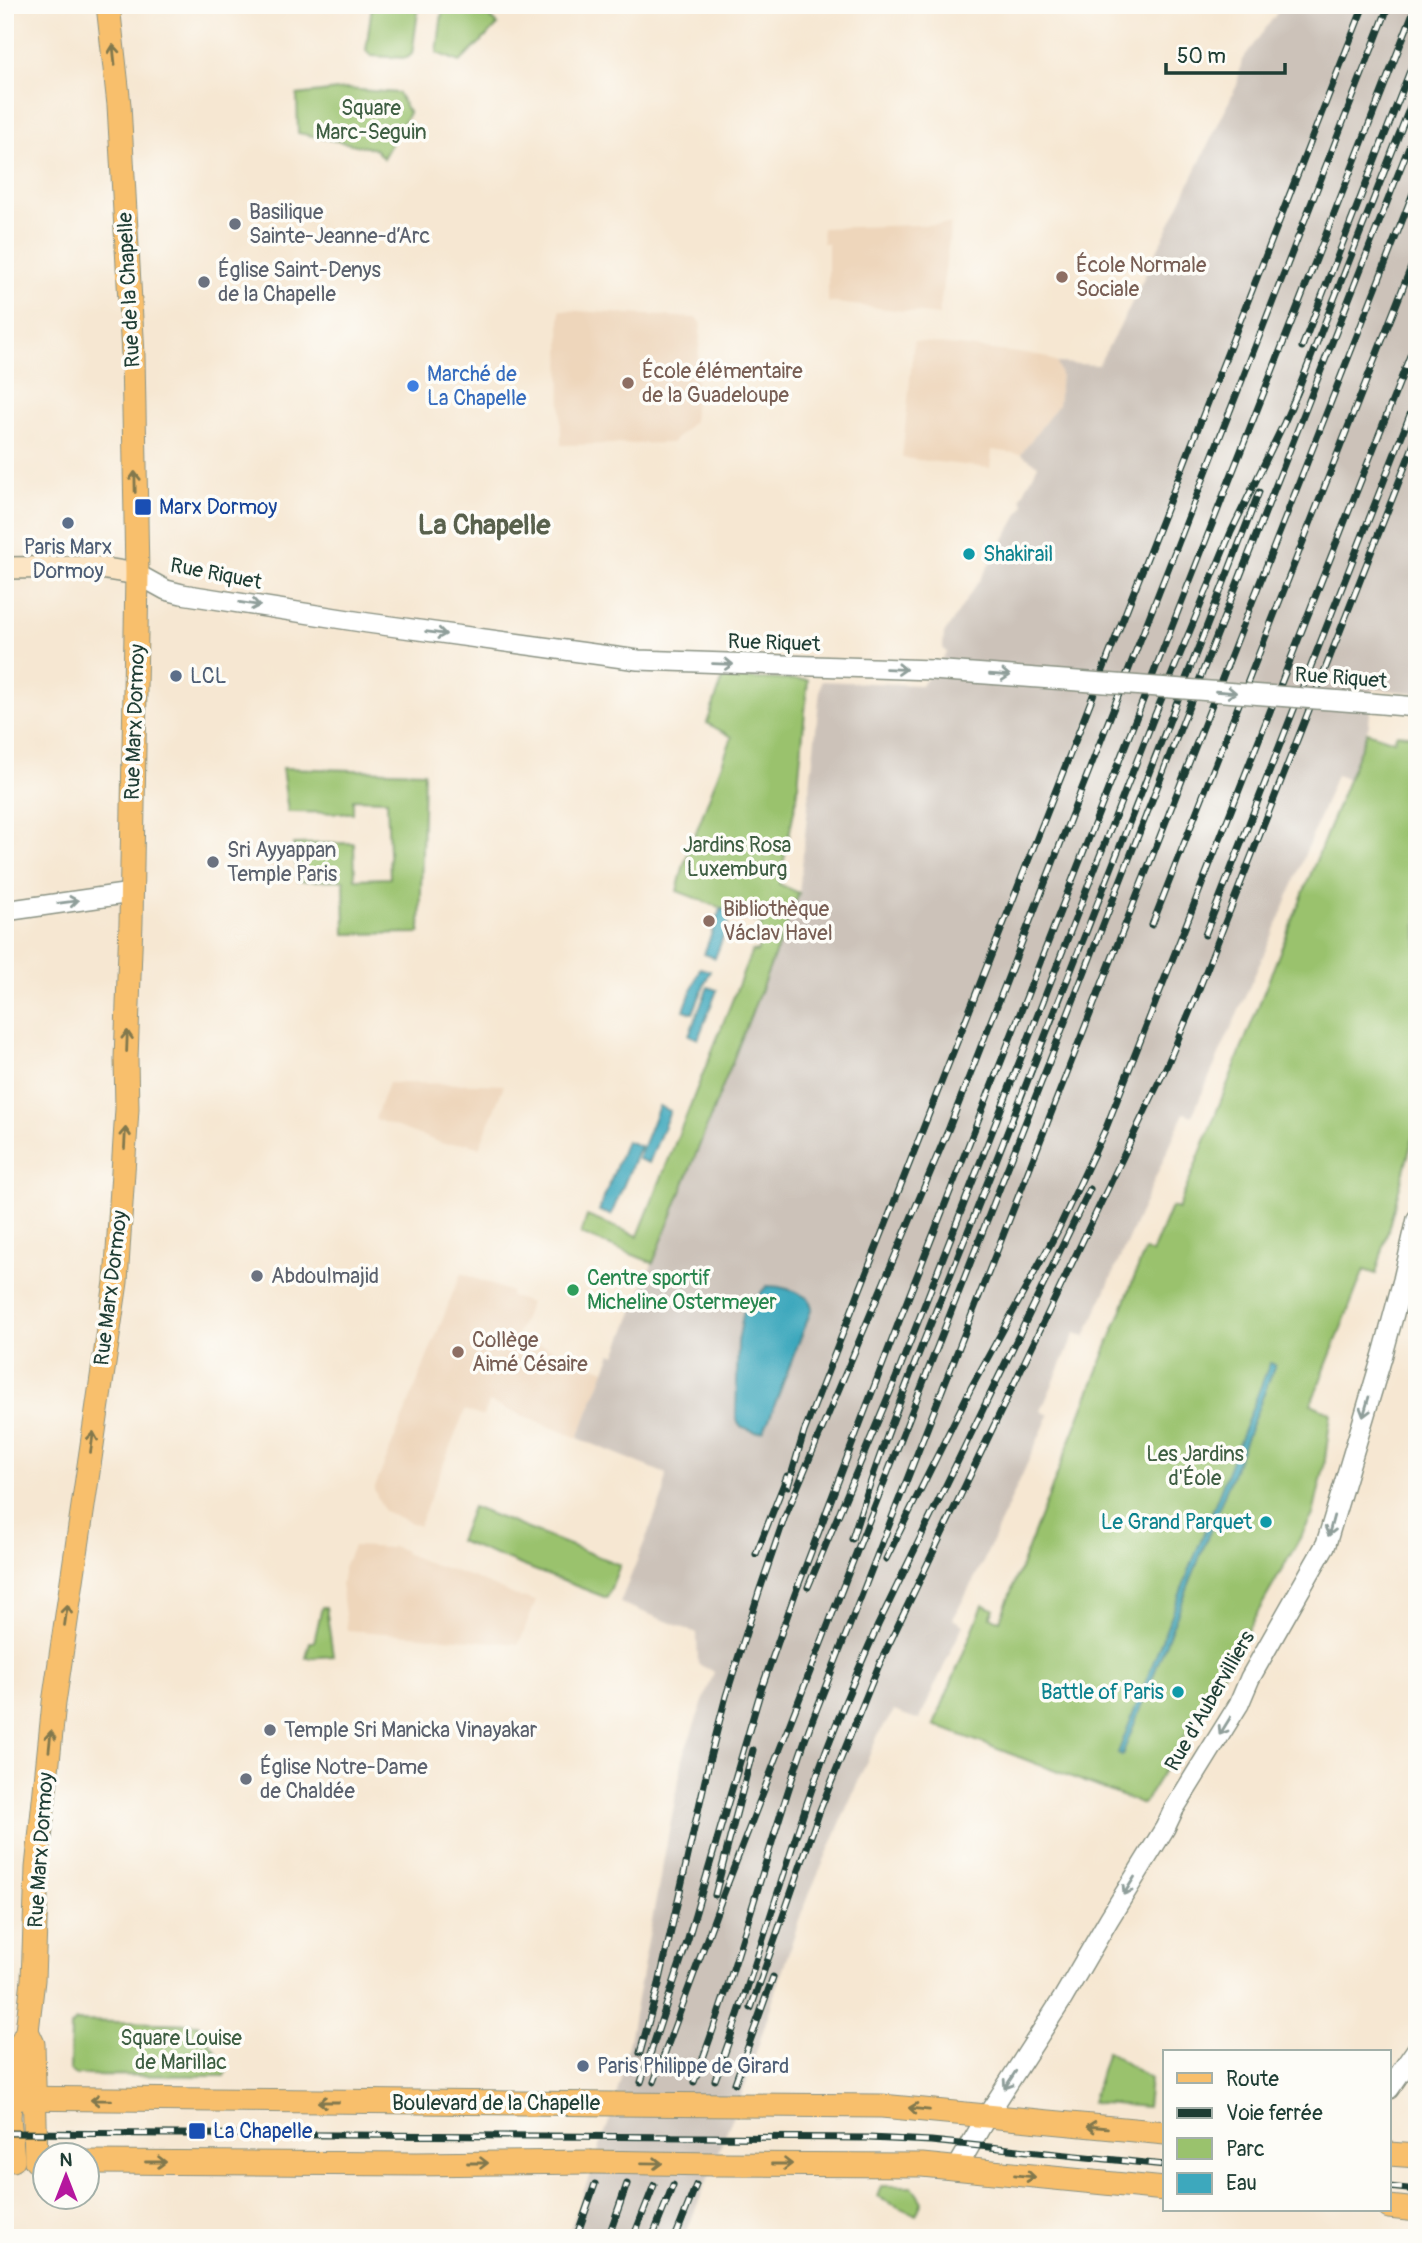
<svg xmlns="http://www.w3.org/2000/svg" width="1422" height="2243" font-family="Pangolin,sans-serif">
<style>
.built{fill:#eed6bb}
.industrial{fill:#ccc2b9}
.green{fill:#9ac26d;stroke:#5c8050;stroke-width:2}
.water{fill:#3da8bd;stroke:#2e7278;stroke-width:2}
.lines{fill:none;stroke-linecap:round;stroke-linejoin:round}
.tertiary-casing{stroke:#8a9283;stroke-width:22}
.secondary-casing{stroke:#8a9283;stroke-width:24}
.primary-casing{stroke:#8a9283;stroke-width:25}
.tertiary{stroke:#fff;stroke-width:19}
.secondary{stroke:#fce5c4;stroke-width:21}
.primary{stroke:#f8bf6c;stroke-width:23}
.rail-casing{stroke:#1f3d34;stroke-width:7}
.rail{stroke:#fdfcf7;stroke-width:4.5;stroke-dasharray:13;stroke-linecap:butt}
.tertiary-bridge-casing{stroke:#8a9283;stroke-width:22;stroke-linecap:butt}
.primary-bridge-casing{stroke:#8a9283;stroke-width:25;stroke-linecap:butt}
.tertiary-bridge{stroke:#fff;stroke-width:19}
.primary-bridge{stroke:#f8bf6c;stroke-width:23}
.oneway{stroke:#81784d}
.oneway2{stroke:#8f9e9a}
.worship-dot{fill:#6b7280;stroke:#fdfcf7;stroke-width:2.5}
.education-dot{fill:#8d6e63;stroke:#fdfcf7;stroke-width:2.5}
.shop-dot{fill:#3f7fe0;stroke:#fdfcf7;stroke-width:2.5}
.transit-dot{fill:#1a4fb4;stroke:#fdfcf7;stroke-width:2.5}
.service-dot{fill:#5c6f8a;stroke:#fdfcf7;stroke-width:2.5}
.culture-dot{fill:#0f9aa8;stroke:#fdfcf7;stroke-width:2.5}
.leisure-dot{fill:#2e9e5b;stroke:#fdfcf7;stroke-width:2.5}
.labels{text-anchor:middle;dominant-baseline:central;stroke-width:7;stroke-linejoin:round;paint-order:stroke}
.park-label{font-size:21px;fill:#3e5e42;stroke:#fdfcf7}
.worship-label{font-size:21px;fill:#5b616d;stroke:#fdfcf7;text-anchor:start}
.education-label{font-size:21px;fill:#785e54;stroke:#fdfcf7;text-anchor:start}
.street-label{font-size:21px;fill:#1f3d34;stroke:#fdfcf7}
.shop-label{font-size:21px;fill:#366cbe;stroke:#fdfcf7;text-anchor:start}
.transit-label{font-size:21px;fill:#164399;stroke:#fdfcf7;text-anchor:start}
.service-label{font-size:21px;fill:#4e5e75;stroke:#fdfcf7;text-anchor:start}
.culture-label{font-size:21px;fill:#0d838f;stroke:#fdfcf7;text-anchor:end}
.leisure-label{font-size:21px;fill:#27864d;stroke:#fdfcf7;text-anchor:start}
.district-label{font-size:28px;font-weight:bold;fill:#59614d;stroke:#fdfcf7}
</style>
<rect width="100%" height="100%" fill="#fdfcf7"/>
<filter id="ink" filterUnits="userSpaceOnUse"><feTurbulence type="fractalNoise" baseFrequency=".0143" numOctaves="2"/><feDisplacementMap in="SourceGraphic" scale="14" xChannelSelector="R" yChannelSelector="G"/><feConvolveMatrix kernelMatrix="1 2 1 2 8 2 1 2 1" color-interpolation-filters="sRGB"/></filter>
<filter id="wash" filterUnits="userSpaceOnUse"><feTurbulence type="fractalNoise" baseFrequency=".00686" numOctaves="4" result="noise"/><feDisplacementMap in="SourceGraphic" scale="28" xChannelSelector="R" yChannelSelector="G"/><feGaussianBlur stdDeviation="1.57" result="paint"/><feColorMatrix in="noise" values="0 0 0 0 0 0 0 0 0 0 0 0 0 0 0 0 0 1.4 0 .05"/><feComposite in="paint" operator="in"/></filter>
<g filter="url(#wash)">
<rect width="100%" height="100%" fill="#f6e7d2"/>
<!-- built -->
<g class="built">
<path d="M951 224 939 315 828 302V243H823L822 228Z"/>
<path d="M560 310 697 318 701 323 693 422 671 443 561 445Z"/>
<path d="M914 341 1044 356 1057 363 1061 374 1058 405 1021 454 992 450 990 468 902 458Z"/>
<path d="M388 1083 480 1084 504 1085 479 1148 468 1143 444 1144 375 1119Z"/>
<path d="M461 1273 511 1292 510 1296 530 1303 517 1335 605 1370 578 1438 489 1402 483 1417 465 1410 419 1526 384 1511 374 1490Z"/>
<path d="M353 1546 391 1548 392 1546 405 1551 404 1553 427 1562 475 1578 521 1598 523 1597 536 1601 519 1644 347 1630 341 1584 344 1567Z"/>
</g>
<!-- industrial -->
<path class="industrial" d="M1283 5H1417V693L1372 689 1369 725 1348 779 1336 775 1280 918 1192 1116 1184 1113 1085 1337 1075 1333 1041 1411 1049 1415 983 1562 953 1619 963 1625 919 1720 894 1711 878 1735 801 1914 746 2083 684 2238H567L610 2119 625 2062 684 1753 714 1672 698 1664 697 1633 620 1603 664 1493 666 1474 578 1438 612 1353 616 1355 799 893 821 681 922 685 946 654 947 652 943 648 944 634 988 567 1024 505 1021 498 1038 465 1021 454 1058 405 1061 375 1057 363 1098 365 1125 317 1237 85 1242 60Z"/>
<!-- green -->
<g class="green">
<path d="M372 5H419L412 54 407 58 371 56 366 51Z"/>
<path d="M443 5H477L498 25 460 62 437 53Z"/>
<path d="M346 89 398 93 409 113 383 158 375 149 298 133 297 95Z"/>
<path d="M723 678 808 680 797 796 779 884 799 893 653 1263 581 1234 587 1216 638 1236 752 951 757 952 763 937 758 934 762 924 677 891 684 864 732 737 707 723Z"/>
<path d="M1367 732 1394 741 1397 734 1417 736V1123L1376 1274 1364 1270 1311 1404 1331 1413 1324 1467 1313 1515 1213 1691 1143 1804 934 1725 983 1605 994 1609 990 1617 1000 1620 1145 1250 1152 1253 1171 1207 1178 1209Z"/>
<path d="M282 768 424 772 420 933 345 934 344 880 298 881 293 844 354 843 355 879 390 878 387 800 353 799V813L288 812Z"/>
<path d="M472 1507 620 1565 607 1598 459 1541Z"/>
<path d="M322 1607H326L333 1656 306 1658 310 1642H314Z"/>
<path d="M76 2021 198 2024 227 2070 224 2076 76 2075 70 2070 71 2026Z"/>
<path d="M1107 2051 1150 2079 1147 2107 1092 2102Z"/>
<path d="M881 2186H912L922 2202 916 2215 877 2197Z"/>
</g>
<!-- water -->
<g class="water">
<path d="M721 909 732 913 715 958 704 954Z"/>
<path d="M700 968 710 971 693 1013 684 1010Z"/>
<path d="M708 987 717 990 698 1039 689 1035Z"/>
<path d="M659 1106 670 1111 649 1163 638 1159Z"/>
<path d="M626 1141 640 1146 611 1215 599 1211Z"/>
<path d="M767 1286C782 1286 797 1291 809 1299L812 1308 768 1422 763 1431 756 1432 740 1426 736 1418 738 1342 746 1299 758 1300 762 1291Z"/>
<path d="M1270 1363 1275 1365 1122 1755 1118 1753Z"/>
</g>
</g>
<g filter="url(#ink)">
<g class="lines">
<!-- tertiary casing -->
<g class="tertiary-casing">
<g id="tertiary">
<path d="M137 574 166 590 182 594 368 623 638 660 932 670"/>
<path d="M1370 703 1417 707"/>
<path d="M5 911 131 893"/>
<path d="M1389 2089 1417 2049"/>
<path d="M957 2168 987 2116 1063 1998 1109 1919 1165 1828 1174 1809 1239 1704 1250 1678 1326 1544 1383 1354 1403 1280 1417 1219"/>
</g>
</g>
<!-- secondary casing -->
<g class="secondary-casing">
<path id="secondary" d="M5 568 94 567 137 574"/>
</g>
<!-- primary casing -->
<g class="primary-casing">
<g id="primary">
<path d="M27 2031 33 2044 36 2161"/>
<path d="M5 2098 615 2104"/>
<path d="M738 2105 882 2106 1165 2133"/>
<path d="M1389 2154 1417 2156"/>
<path d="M13 2160 9 2117 14 2057 27 2031 33 1980 37 1868 54 1703 116 1282 127 1109 126 1059 131 922 137 574 133 355 119 105 108 5"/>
<path d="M88 2162 417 2164 590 2162"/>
<path d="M714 2164 922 2165 1165 2189"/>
<path d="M1389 2207 1417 2210"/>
</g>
</g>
<!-- tertiary -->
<use href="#tertiary" class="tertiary"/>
<!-- secondary -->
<use href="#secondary" class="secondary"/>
<!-- primary -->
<use href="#primary" class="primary"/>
<!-- rail casing -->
<g class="rail-casing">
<g id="rail">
<path d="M1302 347 1417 53"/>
<path d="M1295 398 1417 89"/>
<path d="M1152 925 1417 252"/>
<path d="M1205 935 1417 397"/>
<path d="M788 1486 804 1432 1364 5"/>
<path d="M852 1539C889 1419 940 1303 986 1186 1076 954 1170 724 1259 492"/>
<path d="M756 1554 787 1476"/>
<path d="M886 1559 971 1388 1058 1230 1106 1128 1417 338"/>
<path d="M808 1587 896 1378 1154 717 1231 532 1284 423 1299 389"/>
<path d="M715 1895 753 1750"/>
<path d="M751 2008 820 1810 879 1665 1168 1063 1195 999 1417 436"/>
<path d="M640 2053 659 1984 710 1758 726 1696 759 1592 784 1519 949 1128 1389 5"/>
<path d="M715 2080C749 1989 776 1895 807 1803 828 1742 852 1683 878 1625L1090 1189"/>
<path d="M641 2082 688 1939 761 1690 795 1594 900 1319 1416 5"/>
<path d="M654 2082 722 1898 846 1579 1417 126"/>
<path d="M694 2082C739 1965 768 1843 810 1726L1417 183"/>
<path d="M735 2083 773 1977"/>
<path d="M5 2133 869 2138 931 2141 1165 2165"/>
<path d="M1389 2187 1417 2190"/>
<path d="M576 2238 595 2184"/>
<path d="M608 2238 627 2184"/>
<path d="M633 2238 654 2185"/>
<path d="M652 2238 673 2185"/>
<path d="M675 2238 696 2185"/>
</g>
</g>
<!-- rail -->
<use href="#rail" class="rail"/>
<!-- tertiary-bridge casing -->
<g class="tertiary-bridge-casing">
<path id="tertiary-bridge" d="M932 670 1370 703"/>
</g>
<!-- primary-bridge casing -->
<g class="primary-bridge-casing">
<g id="primary-bridge">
<path d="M615 2104 738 2105"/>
<path d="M590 2162 714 2164"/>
</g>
</g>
<!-- tertiary-bridge -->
<use href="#tertiary-bridge" class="tertiary-bridge"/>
<!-- primary-bridge -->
<use href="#primary-bridge" class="primary-bridge"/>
</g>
<!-- one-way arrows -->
<defs><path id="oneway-shaft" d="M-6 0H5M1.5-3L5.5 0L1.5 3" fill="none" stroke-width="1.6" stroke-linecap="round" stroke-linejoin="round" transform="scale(1.75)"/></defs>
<g class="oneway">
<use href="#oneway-shaft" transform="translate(114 55) rotate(-96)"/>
<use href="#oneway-shaft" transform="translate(135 482) rotate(-91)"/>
<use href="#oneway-shaft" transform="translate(127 1041) rotate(-88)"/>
<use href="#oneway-shaft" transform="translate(125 1138) rotate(-87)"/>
<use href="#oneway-shaft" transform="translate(92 1442) rotate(-82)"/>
<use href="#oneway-shaft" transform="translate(66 1615) rotate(-82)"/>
<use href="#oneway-shaft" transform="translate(50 1741) rotate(-84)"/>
<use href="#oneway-shaft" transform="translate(101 2100) rotate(-179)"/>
<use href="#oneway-shaft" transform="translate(328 2102) rotate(-180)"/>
<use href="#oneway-shaft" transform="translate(919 2109) rotate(-174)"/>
<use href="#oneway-shaft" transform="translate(1097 2127) rotate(-175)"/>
<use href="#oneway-shaft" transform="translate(156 2162)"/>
<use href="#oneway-shaft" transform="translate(478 2163)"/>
<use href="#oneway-shaft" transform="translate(652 2163) rotate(1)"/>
<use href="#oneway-shaft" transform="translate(782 2164)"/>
<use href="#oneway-shaft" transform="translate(1025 2176) rotate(6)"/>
</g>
<g class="oneway2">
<use href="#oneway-shaft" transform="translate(250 604) rotate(9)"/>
<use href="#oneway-shaft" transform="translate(436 633) rotate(8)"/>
<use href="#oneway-shaft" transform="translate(723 664) rotate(2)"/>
<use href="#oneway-shaft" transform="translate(896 669) rotate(2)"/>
<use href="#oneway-shaft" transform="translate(1000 675) rotate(4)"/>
<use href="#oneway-shaft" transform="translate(1226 692) rotate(4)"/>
<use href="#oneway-shaft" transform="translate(68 902) rotate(-8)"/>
<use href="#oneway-shaft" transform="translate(1366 1407) rotate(106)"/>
<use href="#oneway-shaft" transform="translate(1331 1526) rotate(105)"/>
<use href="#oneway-shaft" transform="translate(1225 1726) rotate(122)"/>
<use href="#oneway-shaft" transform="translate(1129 1886) rotate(122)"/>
<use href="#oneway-shaft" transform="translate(1010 2080) rotate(123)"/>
</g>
</g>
<!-- markers -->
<g class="worship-dot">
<circle cx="235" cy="224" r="7"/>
<circle cx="204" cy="282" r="7"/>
<circle cx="213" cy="862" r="7"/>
<circle cx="257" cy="1276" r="7"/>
<circle cx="270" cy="1730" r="7"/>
<circle cx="246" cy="1779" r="7"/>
</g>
<g class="education-dot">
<circle cx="1062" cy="277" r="7"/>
<circle cx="628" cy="383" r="7"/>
<circle cx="709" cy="921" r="7"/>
<circle cx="458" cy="1352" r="7"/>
</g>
<circle class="shop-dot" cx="413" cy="386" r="7"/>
<g class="transit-dot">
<rect x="134" y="498" width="18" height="18" rx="3.5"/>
<rect x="188" y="2122" width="18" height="18" rx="3.5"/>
</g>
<g class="service-dot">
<circle cx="68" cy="523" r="7"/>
<circle cx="176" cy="676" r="7"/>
<circle cx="583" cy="2066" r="7"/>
</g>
<g class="culture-dot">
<circle cx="969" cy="554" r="7"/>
<circle cx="1266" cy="1522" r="7"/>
<circle cx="1178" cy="1692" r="7"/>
</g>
<circle class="leisure-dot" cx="573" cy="1290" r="7"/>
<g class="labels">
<!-- park labels -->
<g class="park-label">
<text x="371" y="108">Square<tspan x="371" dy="24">Marc-Seguin</tspan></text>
<text x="737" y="845">Jardins Rosa<tspan x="737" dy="24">Luxemburg</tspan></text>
<text x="1195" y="1454">Les Jardins<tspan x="1195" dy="24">d'Éole</tspan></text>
<text x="181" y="2038">Square Louise<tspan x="181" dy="24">de Marillac</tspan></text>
</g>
<!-- worship labels -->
<g class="worship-label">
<text x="249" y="212">Basilique<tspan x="249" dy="24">Sainte-Jeanne-d’Arc</tspan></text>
<text x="218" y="270">Église Saint-Denys<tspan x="218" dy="24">de la Chapelle</tspan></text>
<text x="227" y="850">Sri Ayyappan<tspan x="227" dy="24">Temple Paris</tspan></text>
<text x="271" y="1276">Abdoulmajid</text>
<text x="284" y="1730">Temple Sri Manicka Vinayakar</text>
<text x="260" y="1767">Église Notre-Dame<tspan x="260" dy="24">de Chaldée</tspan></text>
</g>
<!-- education labels -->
<g class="education-label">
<text x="1076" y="265">École Normale<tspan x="1076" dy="24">Sociale</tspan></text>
<text x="642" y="371">École élémentaire<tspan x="642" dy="24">de la Guadeloupe</tspan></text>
<text x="723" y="909">Bibliothèque<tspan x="723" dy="24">Václav Havel</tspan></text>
<text x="472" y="1340">Collège<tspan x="472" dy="24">Aimé Césaire</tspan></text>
</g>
<!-- street labels -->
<g class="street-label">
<text transform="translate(129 290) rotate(-93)">Rue de la Chapelle</text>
<text transform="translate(216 574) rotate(11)">Rue Riquet</text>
<text transform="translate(774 643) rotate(2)">Rue Riquet</text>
<text transform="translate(1341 678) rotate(4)">Rue Riquet</text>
<text transform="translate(135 722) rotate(-88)">Rue Marx Dormoy</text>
<text transform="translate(111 1288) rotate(-83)">Rue Marx Dormoy</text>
<text transform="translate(1210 1701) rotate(-60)">Rue d'Aubervilliers</text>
<text transform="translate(41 1850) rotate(-86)">Rue Marx Dormoy</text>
<text x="496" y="2103">Boulevard de la Chapelle</text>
</g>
<!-- shop labels -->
<g class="shop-label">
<text x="427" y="374">Marché de<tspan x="427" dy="24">La Chapelle</tspan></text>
</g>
<!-- transit labels -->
<g class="transit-label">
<text x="159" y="507">Marx Dormoy</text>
<text x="213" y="2131">La Chapelle</text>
</g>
<!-- service labels -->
<g class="service-label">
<text x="68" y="547" text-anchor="middle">Paris Marx<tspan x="68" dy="24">Dormoy</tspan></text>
<text x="190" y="676">LCL</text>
<text x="597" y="2066">Paris Philippe de Girard</text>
</g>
<!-- culture labels -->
<g class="culture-label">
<text x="983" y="554" text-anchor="start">Shakirail</text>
<text x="1252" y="1522">Le Grand Parquet</text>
<text x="1164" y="1692">Battle of Paris</text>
</g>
<!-- leisure labels -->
<g class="leisure-label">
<text x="587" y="1278">Centre sportif<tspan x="587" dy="24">Micheline Ostermeyer</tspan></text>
</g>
<!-- district labels -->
<g class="district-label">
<text x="484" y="525">La Chapelle</text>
</g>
</g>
<!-- margin -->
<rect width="1422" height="2243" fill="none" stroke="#fdfcf7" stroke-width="28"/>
<!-- legend -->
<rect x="1163" y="2050" width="228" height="161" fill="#fdfcf7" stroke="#a4b0a9" stroke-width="2"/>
<rect x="1177" y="2073" width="35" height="10" fill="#f8bf6c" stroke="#a4b0a9" stroke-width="2"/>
<text x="1226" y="2086" font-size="21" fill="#1f3d34">Route</text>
<rect x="1177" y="2108" width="35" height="10" fill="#1f3d34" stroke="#a4b0a9" stroke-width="2"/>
<text x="1226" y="2120" font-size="21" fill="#1f3d34">Voie ferrée</text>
<rect x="1177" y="2138" width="35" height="21" fill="#9ac26d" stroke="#a4b0a9" stroke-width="2"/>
<text x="1226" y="2156" font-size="21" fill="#1f3d34">Parc</text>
<rect x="1177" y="2173" width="35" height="21" fill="#3da8bd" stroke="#a4b0a9" stroke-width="2"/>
<text x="1226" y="2190" font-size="21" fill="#1f3d34">Eau</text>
<!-- north arrow -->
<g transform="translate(66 2176)"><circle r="33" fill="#fdfcf7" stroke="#a4b0a9" stroke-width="2"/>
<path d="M0-5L12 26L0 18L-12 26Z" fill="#b5179e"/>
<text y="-10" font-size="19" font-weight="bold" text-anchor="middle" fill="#1f3d34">N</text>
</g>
<!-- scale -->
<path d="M1166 63v10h119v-10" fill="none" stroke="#1f3d34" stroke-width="3.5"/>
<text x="1177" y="63" font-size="21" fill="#1f3d34" stroke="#fdfcf7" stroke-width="5" paint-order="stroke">50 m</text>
</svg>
